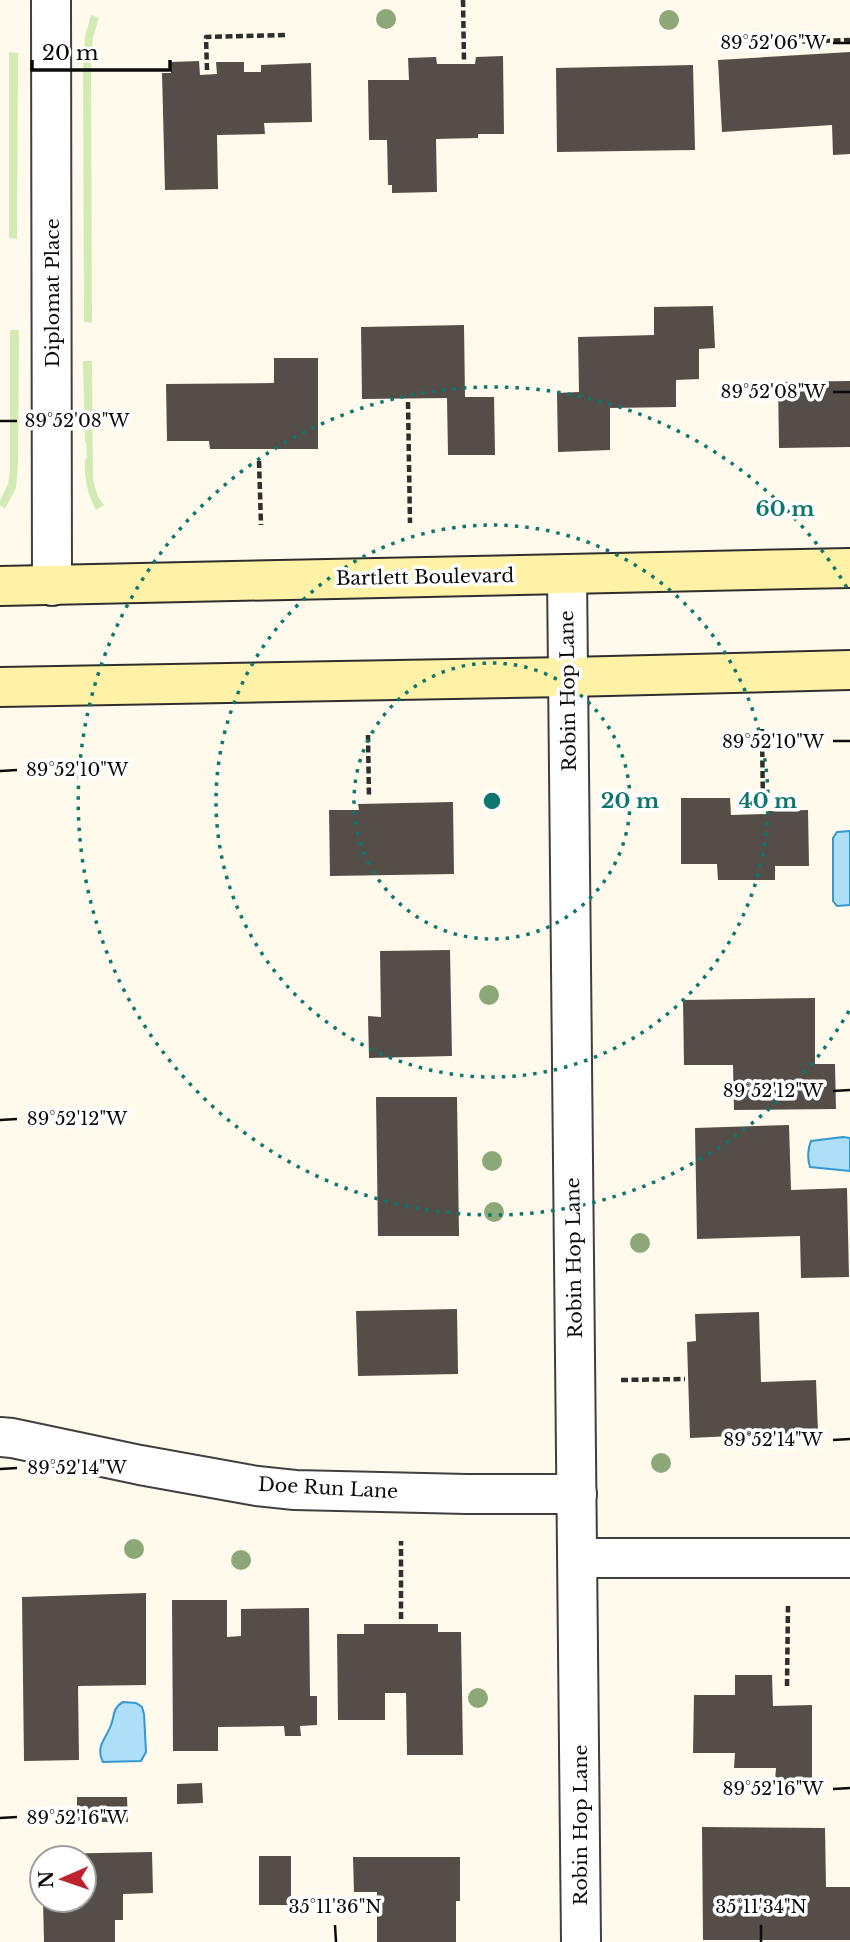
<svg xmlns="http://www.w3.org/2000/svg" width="850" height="1942" font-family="'Libre Baskerville',serif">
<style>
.green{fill:#d2eab4}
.water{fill:#afdff8;stroke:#3498d1;stroke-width:2}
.building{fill:#554d48}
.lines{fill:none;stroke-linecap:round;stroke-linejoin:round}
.minor-casing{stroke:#3f3f3f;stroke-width:42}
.secondary-casing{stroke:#2e2e2e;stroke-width:42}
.path{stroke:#2e2e2e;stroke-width:4.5;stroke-dasharray:7 3.5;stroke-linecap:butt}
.minor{stroke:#fff;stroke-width:38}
.secondary{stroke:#fff2a6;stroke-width:38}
.tree{fill:#8ca879}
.ticks{fill:none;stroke:#0c0c0c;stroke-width:2.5}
.ring{fill:none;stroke:#0f766e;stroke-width:3.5;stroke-dasharray:3.5 7}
.labels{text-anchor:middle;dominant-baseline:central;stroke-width:7;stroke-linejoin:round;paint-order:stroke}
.street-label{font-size:19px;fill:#0c0c0c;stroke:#fff}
.ticks-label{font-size:18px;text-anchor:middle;fill:#0c0c0c;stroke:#fff;stroke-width:7;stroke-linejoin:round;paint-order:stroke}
.centre{fill:#0f766e;stroke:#fff;stroke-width:3.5}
.ring-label{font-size:21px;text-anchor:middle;font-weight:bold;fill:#0f766e;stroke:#fff;stroke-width:7;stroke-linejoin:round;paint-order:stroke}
</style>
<rect width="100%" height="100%" fill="#fffaeb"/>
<!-- green -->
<g class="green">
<path d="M91 15 99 18 93 37 91 60 92 323 84 322 83 61 85 37Z"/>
<path d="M9 52 18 53 17 239 9 238Z"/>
<path d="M10 330H19L18 465 16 488 5 509 0 505V501L8 484 10 471Z"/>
<path d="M83 361H92L93 480 98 497 104 505 96 510C87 493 84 478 85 459L87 458 86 443 85 442Z"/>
</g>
<!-- water -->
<g class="water">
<path d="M850 831V905L837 906 833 901V838L837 832Z"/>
<path d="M843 1137 850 1138V1171L810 1167C807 1159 808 1148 811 1141Z"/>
<path d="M123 1702 136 1703 142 1707 144 1714 146 1752 141 1761 103 1762C95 1746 106 1739 111 1725 115 1715 112 1708 123 1702Z"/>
</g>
<!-- building -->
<g class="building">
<path d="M850 52V154L833 155 832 125 722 132 718 60Z"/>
<path d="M503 56 504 134H478V138L436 139 437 192 392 193V185H388L387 140H369L368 80H409L408 58 436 57 437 64H475L476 57Z"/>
<path d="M199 61 200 75 217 74 216 62H244V72H261V65L311 63 312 122 264 123 265 134 217 135 218 189 165 190 162 73H171V62Z"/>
<path d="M693 65 695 150 557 152 556 68Z"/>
<path d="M713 306 715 348 699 349V379L676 380V407L610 408V450L558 452 557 393 579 392 578 337 654 335V307Z"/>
<path d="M464 325 465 397H494L495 455H448L447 398 362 399 361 327Z"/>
<path d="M274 358H318V449H210L209 441H167L166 384 274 383Z"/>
<path d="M850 381V447L779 448 778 382Z"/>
<path d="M681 798H730L731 815 768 814V811L808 810 809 866H775V880H718L717 864H681Z"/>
<path d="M453 802 454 874 330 876 329 810H359L358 804Z"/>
<path d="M450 950 452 1056 369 1058 368 1016 381 1017 380 951Z"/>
<path d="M815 998V1064H835L836 1109 734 1110 733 1065H684L683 1000Z"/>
<path d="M376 1097H457L459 1236H378Z"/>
<path d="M789 1125 791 1190 847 1188 849 1277 801 1278 800 1236 697 1239 695 1128Z"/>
<path d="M457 1309 458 1374 358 1376 356 1311Z"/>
<path d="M759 1312 761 1382 816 1380 818 1432 690 1438 687 1342 696 1341 695 1314Z"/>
<path d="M146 1593V1685L78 1686 79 1760 24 1761 22 1597Z"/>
<path d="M172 1600H227V1637L241 1636V1609L309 1608 310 1696H317V1725L300 1726 301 1736H285L284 1726 218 1727V1751H173Z"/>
<path d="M364 1624H438V1632H461L463 1755H407L406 1693H385V1720H338L337 1634H364Z"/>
<path d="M735 1675H772L773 1706 812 1705V1780H775L776 1768H734L735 1753H693L694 1695H735Z"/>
<path d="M202 1783 203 1803 177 1804V1784Z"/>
<path d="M77 1797H127L128 1822H77Z"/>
<path d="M702 1827 825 1828 826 1887H850V1940H703Z"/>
<path d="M152 1852 153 1893 123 1894V1920H115V1942H44L43 1900H84V1858H46V1854Z"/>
<rect x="259" y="1856" width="32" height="49"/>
<path d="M353 1857H460V1901H456V1942H377V1892H354Z"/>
</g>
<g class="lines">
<!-- minor casing -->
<g class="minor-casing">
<g id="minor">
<path d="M51 0 52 586"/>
<path d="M567 574 581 1942"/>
<path d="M0 1437 12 1438 140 1465 257 1486 295 1490 467 1494H577"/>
<path d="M578 1558H850"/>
</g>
</g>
<!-- secondary casing -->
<g class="secondary-casing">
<g id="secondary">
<path d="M0 586 850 568"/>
<path d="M0 687 568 677 850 670"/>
</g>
</g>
<!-- path -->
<g class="path">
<path d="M463 0 464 60"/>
<path d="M781 42 850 40"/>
<path d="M207 70 206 37 286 35"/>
<path d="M408 402 410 523"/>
<path d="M259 461 261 525"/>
<path d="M762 729 763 806"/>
<path d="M368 735 369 798"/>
<path d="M621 1380 685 1379"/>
<path d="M401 1619V1541"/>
<path d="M787 1686 788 1606"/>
</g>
<!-- minor -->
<use href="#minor" class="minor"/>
<!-- secondary -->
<use href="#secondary" class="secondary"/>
</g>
<!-- trees -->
<g class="tree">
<circle cx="386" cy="19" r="10"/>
<circle cx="669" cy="20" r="10"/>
<circle cx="489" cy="995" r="10"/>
<circle cx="492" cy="1161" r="10"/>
<circle cx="494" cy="1212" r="10"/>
<circle cx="640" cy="1243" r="10"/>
<circle cx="661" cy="1463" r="10"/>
<circle cx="134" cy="1549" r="10"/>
<circle cx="241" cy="1560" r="10"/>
<circle cx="478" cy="1698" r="10"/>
</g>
<!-- ticks -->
<path class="ticks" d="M833 43H850M833 392H850M0 421H17M833 741H850M0 771 17 770M833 1091 850 1090M0 1120 17 1119M833 1440 850 1439M0 1469 17 1468M833 1789 850 1788M0 1818 17 1817M335 1925 336 1942M761 1925V1942"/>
<!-- distance rings -->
<g class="ring">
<circle cx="492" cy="801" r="138"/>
<circle cx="492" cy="801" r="276"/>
<path d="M849 1011A414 414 0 1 1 849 591"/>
</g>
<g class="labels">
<!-- street labels -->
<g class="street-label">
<text transform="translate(52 293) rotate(-90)">Diplomat Place</text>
<text transform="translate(425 577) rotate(-1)">Bartlett Boulevard</text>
<text transform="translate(568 691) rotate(-91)">Robin Hop Lane</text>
<text transform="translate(574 1258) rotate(-91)">Robin Hop Lane</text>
<text transform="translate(328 1488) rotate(3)">Doe Run Lane</text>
<text transform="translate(580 1825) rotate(-90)">Robin Hop Lane</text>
</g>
</g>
<g class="ticks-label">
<text x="773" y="49">89°52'06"W</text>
<text x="773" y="398">89°52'08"W</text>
<text x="77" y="427">89°52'08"W</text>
<text x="773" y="748">89°52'10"W</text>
<text x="77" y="776">89°52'10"W</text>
<text x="773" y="1097">89°52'12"W</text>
<text x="77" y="1125">89°52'12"W</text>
<text x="773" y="1446">89°52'14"W</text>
<text x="77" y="1474">89°52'14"W</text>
<text x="773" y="1795">89°52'16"W</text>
<text x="77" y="1824">89°52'16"W</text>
<text x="335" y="1913">35°11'36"N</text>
<text x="761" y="1913">35°11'34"N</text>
</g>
<circle cx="492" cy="801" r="10" class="centre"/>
<g class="ring-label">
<text x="785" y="516">60 m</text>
<text x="630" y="808">20 m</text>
<text x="768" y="808">40 m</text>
</g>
<!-- north arrow -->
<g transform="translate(63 1879) rotate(268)"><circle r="33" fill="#ffffff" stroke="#9e9e9e" stroke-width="2"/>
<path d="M0-5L12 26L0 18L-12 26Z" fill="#c0212f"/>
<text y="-10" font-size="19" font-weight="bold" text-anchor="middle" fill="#0c0c0c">N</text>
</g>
<!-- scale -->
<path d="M32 60v10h138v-10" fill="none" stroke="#0c0c0c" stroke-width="3.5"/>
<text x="42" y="60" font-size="21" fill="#0c0c0c" stroke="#ffffff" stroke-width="5" paint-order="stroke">20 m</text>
</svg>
